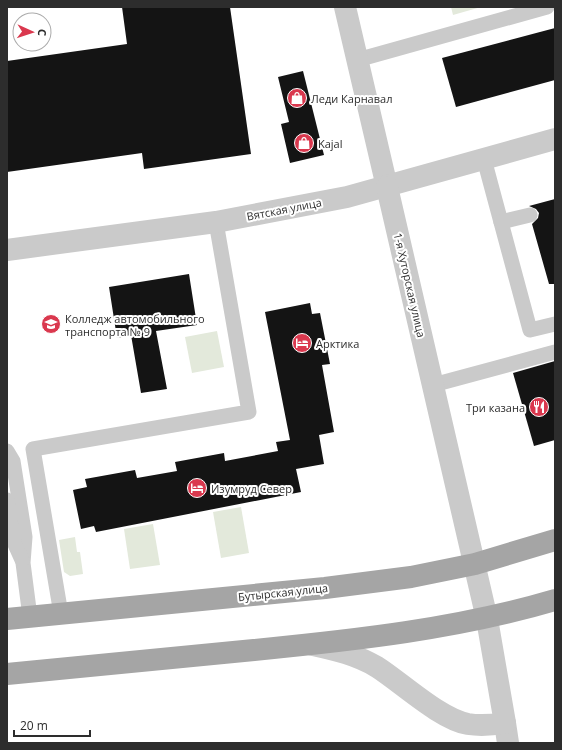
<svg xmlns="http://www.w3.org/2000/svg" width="562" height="750" font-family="'Open Sans',sans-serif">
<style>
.green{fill:#e3e9db}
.building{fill:#141414}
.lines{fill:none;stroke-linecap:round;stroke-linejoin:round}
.service{stroke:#cacaca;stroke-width:15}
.minor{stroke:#cacaca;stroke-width:22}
.tertiary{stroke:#cacaca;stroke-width:22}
.primary{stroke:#a5a5a5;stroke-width:22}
.labels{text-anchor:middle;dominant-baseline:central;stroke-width:4;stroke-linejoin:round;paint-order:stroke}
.poi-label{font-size:11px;fill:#2d2d2d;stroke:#fff;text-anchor:start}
.street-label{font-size:11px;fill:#2d2d2d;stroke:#fff}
</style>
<rect width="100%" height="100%" fill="#fff"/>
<!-- green -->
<g class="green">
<path d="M451 7H481L453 15Z"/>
<path d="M217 331 224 367 192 373 185 337Z"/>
<path d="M241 507 249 553 221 558 213 512Z"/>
<path d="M153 524 160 565 130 569 124 529Z"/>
<path d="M75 537 77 552H80L83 574 70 576 64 572 59 540Z"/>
</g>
<!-- building -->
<g class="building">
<path d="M122 7H230L251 154 144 169 142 153 7 172V61L127 44Z"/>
<path d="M555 28V80L456 107 442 58Z"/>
<path d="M303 71 324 155 290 163 281 124 289 122 278 77Z"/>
<path d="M555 199V284H549L532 224 538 218 539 213 536 209 529 206Z"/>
<path d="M189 274 197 325 156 331 167 389 141 393 131 335 117 338 109 287Z"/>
<path d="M310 303 312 314 320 313 330 364 322 365 334 432 319 435 324 464 296 469 301 492 96 532 94 526 81 529 73 490 87 487 85 479 135 470 137 478 177 471 175 462 224 453 225 461 278 451 276 442 290 440 265 312Z"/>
<path d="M555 361V440L534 446 513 373Z"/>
</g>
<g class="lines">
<!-- service -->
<g class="service">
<path d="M357 60 547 7"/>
<path d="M484 159 530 330 555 324"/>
<path d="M501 222 530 215"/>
<path d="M433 385 555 352"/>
<path d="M7 451 13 461 25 537 23 563 30 617"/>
<path d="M7 500 13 540 22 560"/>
<path d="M61 614 33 449 249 412 216 222"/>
</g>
<!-- minor -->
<g class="minor">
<path d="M345 7 387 187"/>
<path d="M505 723 508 743"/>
</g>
<!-- tertiary -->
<g class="tertiary">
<path d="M7 250 216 222 347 197 555 139"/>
<path d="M313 645C336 650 357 655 377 667 402 683 440 719 468 724 481 726 492 725 505 723L487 619 387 187"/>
</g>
<!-- primary -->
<g class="primary">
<path d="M7 619 325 588 411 577 475 564 555 540"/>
<path d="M7 674C89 666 172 658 254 650 355 640 457 629 555 600"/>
</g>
</g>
<!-- icons -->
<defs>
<g id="shop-disc" transform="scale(1)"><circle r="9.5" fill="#da384e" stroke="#fff"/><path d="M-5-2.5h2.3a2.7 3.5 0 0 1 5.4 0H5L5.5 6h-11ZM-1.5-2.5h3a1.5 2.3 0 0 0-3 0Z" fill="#fff"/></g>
<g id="university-disc" transform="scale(1)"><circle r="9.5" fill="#da384e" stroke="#fff"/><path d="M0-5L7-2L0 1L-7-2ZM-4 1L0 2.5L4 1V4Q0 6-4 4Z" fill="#fff"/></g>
<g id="hotel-disc" transform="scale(1)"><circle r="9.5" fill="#da384e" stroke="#fff"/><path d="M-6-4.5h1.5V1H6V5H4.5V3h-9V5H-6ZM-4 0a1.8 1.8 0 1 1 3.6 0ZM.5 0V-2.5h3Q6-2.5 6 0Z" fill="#fff"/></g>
<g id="restaurant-disc" transform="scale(1)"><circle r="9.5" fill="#da384e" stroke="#fff"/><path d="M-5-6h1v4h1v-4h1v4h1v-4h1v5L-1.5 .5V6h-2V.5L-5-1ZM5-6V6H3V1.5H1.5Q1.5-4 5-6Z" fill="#fff"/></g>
</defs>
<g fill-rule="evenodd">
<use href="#shop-disc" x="297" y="98"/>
<use href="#shop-disc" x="304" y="143"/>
<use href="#university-disc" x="51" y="324"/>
<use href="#hotel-disc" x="302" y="343"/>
<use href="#restaurant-disc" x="539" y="407"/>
<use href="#hotel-disc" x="197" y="488"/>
</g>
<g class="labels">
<!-- poi labels -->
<g class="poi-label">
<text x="311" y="98">Леди Карнавал</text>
<text x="318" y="143">Kajal</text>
<text x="65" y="318">Колледж автомобильного<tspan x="65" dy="13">транспорта № 9</tspan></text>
<text x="316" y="343">Арктика</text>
<text x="525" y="407" text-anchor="end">Три казана</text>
<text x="211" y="488">Изумруд Север</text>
</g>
<!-- street labels -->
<g class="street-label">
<text transform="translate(284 209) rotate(-11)">Вятская улица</text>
<text transform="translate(410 285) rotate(77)">1-я Хуторская улица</text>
<text transform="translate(283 592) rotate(-6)">Бутырская улица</text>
</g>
</g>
<!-- border -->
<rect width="562" height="750" fill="none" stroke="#2d2d2d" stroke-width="16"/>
<!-- north arrow -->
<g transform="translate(32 32) rotate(93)"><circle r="19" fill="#ffffff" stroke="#ababab"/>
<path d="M0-3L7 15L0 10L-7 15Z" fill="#da384e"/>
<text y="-6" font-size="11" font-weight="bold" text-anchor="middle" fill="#2d2d2d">С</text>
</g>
<!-- scale -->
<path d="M14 730v6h76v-6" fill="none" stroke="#2d2d2d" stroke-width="2"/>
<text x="20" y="730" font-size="12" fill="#2d2d2d" stroke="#ffffff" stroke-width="3" paint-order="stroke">20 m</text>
</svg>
